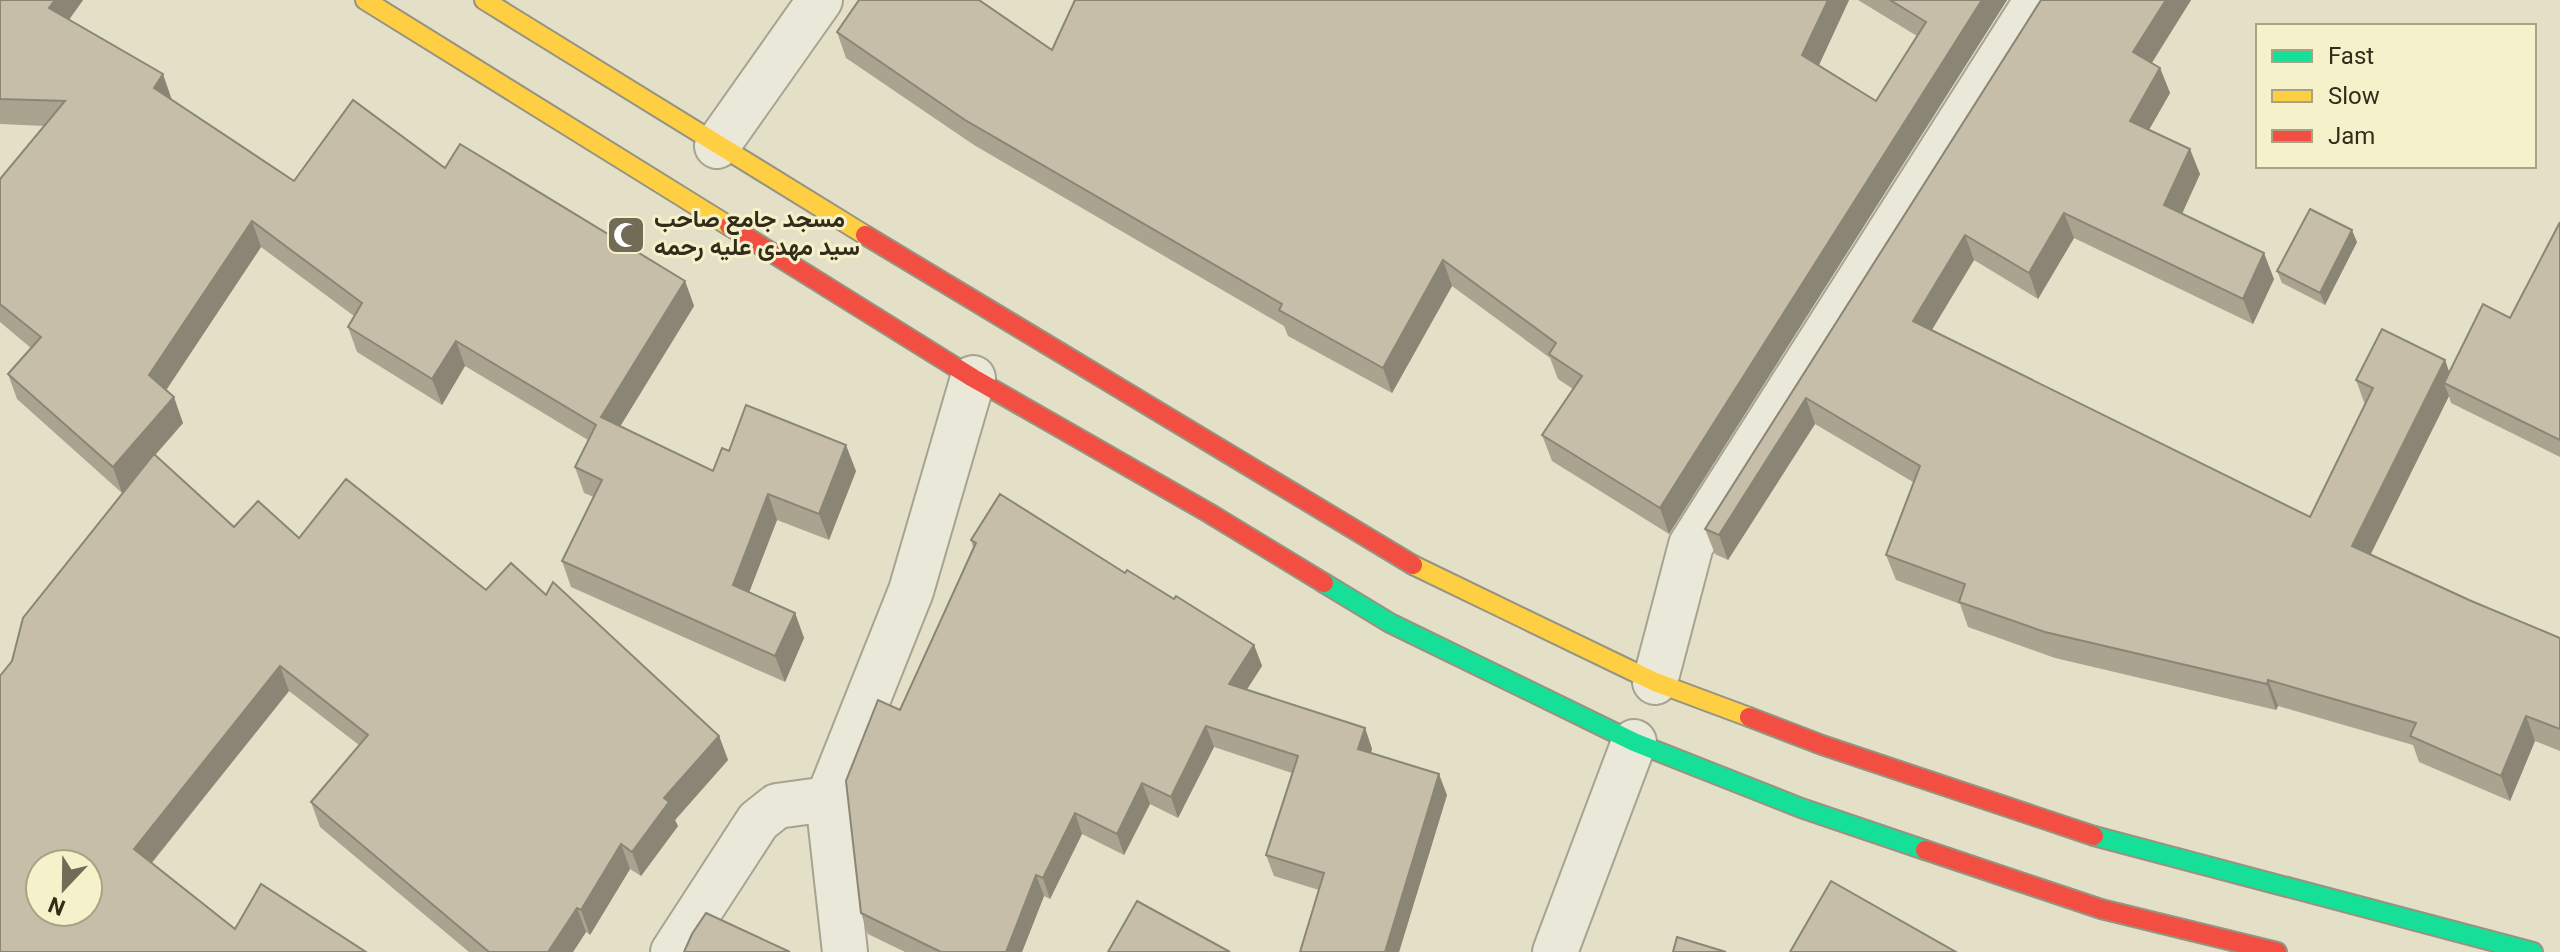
<svg xmlns="http://www.w3.org/2000/svg" width="2560" height="952" font-family="Georgia,Vazirmatn,serif">
<style>
.lines{fill:none;stroke-linecap:round;stroke-linejoin:round}
.street-casing{stroke:#a6a391;stroke-width:48}
.fast-casing{stroke:#979381;stroke-width:22}
.slow-casing{stroke:#979381;stroke-width:22}
.jam-casing{stroke:#979381;stroke-width:22}
.street{stroke:#eae8d9;stroke-width:44}
.fast{stroke:#16e098;stroke-width:18}
.slow{stroke:#ffcf43;stroke-width:18}
.jam{stroke:#f24e42;stroke-width:18}
.wall{fill:#aaa390}
.shaded-wall{fill:#8b8576}
.building{fill:#c6bea8;stroke:#8b8576;stroke-width:2;fill-rule:evenodd}
.labels{text-anchor:middle;dominant-baseline:central;stroke-width:6;stroke-linejoin:round;paint-order:stroke}
.poi-label{font-size:24px;font-weight:bold;fill:#342c1b;stroke:#f5f2cb;text-anchor:start}
</style>
<rect width="100%" height="100%" fill="#e3e0c7"/>
<g class="lines">
<!-- street casing -->
<g class="street-casing">
<g id="street">
<path d="M717 146 820 0"/>
<path d="M1655 682 1691 545 2037 0"/>
<path d="M673 952 758 821 777 806 828 799"/>
<path d="M845 952 828 799 911 591 973 378"/>
<path d="M1555 952 1634 742"/>
</g>
</g>
<!-- fast casing -->
<g class="fast-casing">
<g id="fast">
<path d="M1324 583 1390 623 1634 742 1801 808 1925 850"/>
<path d="M2094 836 2533 952"/>
</g>
</g>
<!-- slow casing -->
<g class="slow-casing">
<g id="slow">
<path d="M365 0 729 226"/>
<path d="M484 0 865 235"/>
<path d="M1413 565 1655 682 1749 717"/>
</g>
</g>
<!-- jam casing -->
<g class="jam-casing">
<g id="jam">
<path d="M729 226 973 378 1209 513 1324 583"/>
<path d="M865 235 1413 565"/>
<path d="M1749 717 1822 745 2094 836"/>
<path d="M1925 850 2101 909 2277 952"/>
</g>
</g>
<!-- street -->
<use href="#street" class="street"/>
<!-- fast -->
<use href="#fast" class="fast"/>
<!-- slow -->
<use href="#slow" class="slow"/>
<!-- jam -->
<use href="#jam" class="jam"/>
</g>
<!-- wall -->
<g class="wall">
<path d="M0 0H83L69 19 172 100 294 181 445 168 685 281 694 306 620 426 713 471 729 451 856 471 829 540 777 520 749 592 795 613 804 638 785 682 571 587 562 561 594 497 584 493 575 467 588 440 465 366 442 405 357 352 348 327 354 316 261 247 166 390 183 423 155 455 234 527 299 538 486 590 546 595 719 736 728 760 675 820 678 826 641 876 630 869 590 935 586 932 573 952H469L320 827 311 802 359 745 289 691 152 863 235 929 366 952H0L12 661 138 474 122 493 17 399 8 374 31 348 0 322V179L45 126 0 124Z"/>
<path d="M1075 0H1849L1819 65 1876 101 1917 36 1858 0H2007L1669 534 1552 461 1542 435 1573 389 1558 379 1550 358 1452 286 1392 393 1288 336 1284 326 974 145 846 58 837 32 1052 50Z"/>
<path d="M2041 0H2191L2152 63 2160 68 2170 93 2149 130 2200 174 2182 214 2274 279 2253 324 2074 238 2038 299 1974 260 1932 330 2310 517 2365 405 2356 380 2445 360 2449 372 2510 318 2560 222V457L2451 403 2449 396 2370 554 2469 600 2560 638V751L2535 741 2510 801 2419 762 2413 745 2278 706 2276 710 2055 658 1968 627 1960 604 1896 580 1886 555 1913 482 1815 424 1728 560 1715 554 1705 529Z"/>
<path d="M2357 242 2325 305 2282 283 2277 271Z"/>
<path d="M971 540 1125 573 1174 599 1254 645 1262 666 1246 690 1365 728 1372 749 1371 753 1447 795 1399 952H1300L1319 890 1274 876 1266 855 1292 773 1214 747 1178 818 1150 804 1124 855 1082 834 1050 899 1044 896 1022 952H905L868 934 861 913 900 710 973 547Z"/>
</g>
<!-- shaded-wall -->
<g class="shaded-wall">
<path d="M55 0H83L59 34 49 8Z"/>
<path d="M1828 0H1849L1812 80 1802 55Z"/>
<path d="M1982 0H2007L1669 534 1660 508Z"/>
<path d="M2166 0H2191L2142 78 2133 52Z"/>
<path d="M2160 68 2170 93 2139 147 2130 121Z"/>
<path d="M163 74 172 100 154 88Z"/>
<path d="M2190 149 2200 174 2174 231 2164 205Z"/>
<path d="M2064 213 2074 238 2038 299 2029 273Z"/>
<path d="M252 221 261 247 159 401 149 375Z"/>
<path d="M2352 230 2357 242 2325 305 2320 293Z"/>
<path d="M1965 235 1974 260 1922 346 1913 321Z"/>
<path d="M2264 253 2274 279 2253 324 2243 299Z"/>
<path d="M1443 260 1452 286 1392 393 1383 368Z"/>
<path d="M685 281 694 306 610 443 601 417Z"/>
<path d="M456 341 465 366 442 405 432 379Z"/>
<path d="M2445 360 2454 386 2444 383 2449 396 2362 572 2352 546Z"/>
<path d="M174 397 183 423 122 493 113 467Z"/>
<path d="M1806 398 1815 424 1728 560 1719 535Z"/>
<path d="M846 445 856 471 829 540 819 514Z"/>
<path d="M768 494 777 520 742 611 733 585Z"/>
<path d="M795 613 804 638 785 682 775 656Z"/>
<path d="M1254 645 1262 666 1237 705 1229 684Z"/>
<path d="M280 666 289 691 143 873 134 849Z"/>
<path d="M2268 680 2278 706 2276 710 2267 684Z"/>
<path d="M2526 716 2535 741 2510 801 2501 776Z"/>
<path d="M1206 726 1214 747 1178 818 1171 797Z"/>
<path d="M1365 728 1372 749 1366 770 1358 749Z"/>
<path d="M719 736 728 760 675 820 678 826 641 876 632 852 664 798Z"/>
<path d="M1439 774 1447 795 1399 952H1385Z"/>
<path d="M1142 783 1150 804 1124 855 1117 834Z"/>
<path d="M1075 813 1082 834 1050 899 1043 878Z"/>
<path d="M621 844 630 869 590 935 581 910Z"/>
<path d="M1036 875 1044 896 1022 952H1006Z"/>
<path d="M577 908 586 932 573 952H548Z"/>
</g>
<!-- building -->
<g class="building">
<path d="M0 0H55L49 8 163 74 154 88 294 181 353 100 445 168 460 144 685 281 601 417 713 471 722 448 729 451 746 405 846 445 819 514 768 494 733 585 795 613 775 656 562 561 602 480 575 467 596 425 456 341 432 379 348 327 362 303 252 221 149 375 174 397 113 467 8 374 41 337 0 304V179L65 101 0 99Z"/>
<path d="M859 0H979L1052 50 1075 0H1828L1802 55 1876 101 1926 22 1890 0H1982L1660 508 1542 435 1582 376 1549 354 1556 343 1443 260 1383 368 1279 310 1282 304 965 120 837 32Z"/>
<path d="M2041 0H2166L2133 52 2160 68 2130 121 2190 149 2164 205 2264 253 2243 299 2064 213 2029 273 1965 235 1913 321 2310 517 2373 388 2356 380 2382 329 2445 360 2352 546 2469 600 2560 638V729L2526 716 2501 776 2410 736 2416 723 2268 680 2267 684 2045 632 1959 602 1965 584 1886 555 1920 466 1806 398 1719 535 1705 529Z"/>
<path d="M2310 209 2352 230 2320 293 2277 271Z"/>
<path d="M2560 222V440L2444 383 2483 304 2510 318Z"/>
<path d="M154 454 234 527 258 501 299 538 346 479 486 590 511 563 546 595 553 582 719 736 664 798 669 802 632 852 621 844 581 910 577 908 548 952H489L311 802 368 735 280 666 134 849 235 929 261 884 366 952H0V676L12 661 23 618ZM40 864H88V912H40Z"/>
<path d="M1000 494 1125 573 1127 570 1174 599 1176 596 1254 645 1229 684 1365 728 1358 749 1439 774 1385 952H1300L1324 873 1266 855 1298 756 1206 726 1171 797 1142 783 1117 834 1075 813 1043 878 1036 875 1006 952H941L861 913 846 781 878 700 900 710 976 543 971 540Z"/>
<path d="M1831 881 1956 952H1790Z"/>
<path d="M1137 901 1230 952H1108Z"/>
<path d="M706 913 790 952H684L692 934Z"/>
<path d="M1677 937 1726 952H1673Z"/>
</g>
<!-- icons -->
<defs>
<g id="mosque-square" transform="scale(2)"><rect x="-9" y="-9" width="18" height="18" rx="4" fill="#716b57" stroke="#f5f2cb"/><path d="M3.5-4.9A6 6 0 1 0 3.5 4.9A5 5 0 1 1 3.5-4.9Z" fill="#fff"/></g>
</defs>
<g fill-rule="evenodd">
<use href="#mosque-square" x="626" y="235"/>
</g>
<g class="labels">
<!-- poi labels -->
<g class="poi-label">
<text x="654" y="221">مسجد جامع صاحب<tspan x="654" dy="28">سید مهدی علیه رحمه</tspan></text>
</g>
</g>
<!-- legend -->
<rect x="2256" y="24" width="280" height="144" fill="#f5f2cb" stroke="#a8a385" stroke-width="2"/>
<rect x="2272" y="50" width="40" height="12" fill="#16e098" stroke="#a8a385" stroke-width="2"/>
<text x="2328" y="64" font-size="24" fill="#342c1b">Fast</text>
<rect x="2272" y="90" width="40" height="12" fill="#ffcf43" stroke="#a8a385" stroke-width="2"/>
<text x="2328" y="104" font-size="24" fill="#342c1b">Slow</text>
<rect x="2272" y="130" width="40" height="12" fill="#f24e42" stroke="#a8a385" stroke-width="2"/>
<text x="2328" y="144" font-size="24" fill="#342c1b">Jam</text>
<!-- north arrow -->
<g transform="translate(64 888) rotate(202)"><circle r="38" fill="#f5f2cb" stroke="#a8a385" stroke-width="2"/>
<path d="M0-6L14 30L0 20L-14 30Z" fill="#716b57"/>
<text y="-12" font-size="22" font-weight="bold" text-anchor="middle" fill="#342c1b">N</text>
</g>
</svg>
